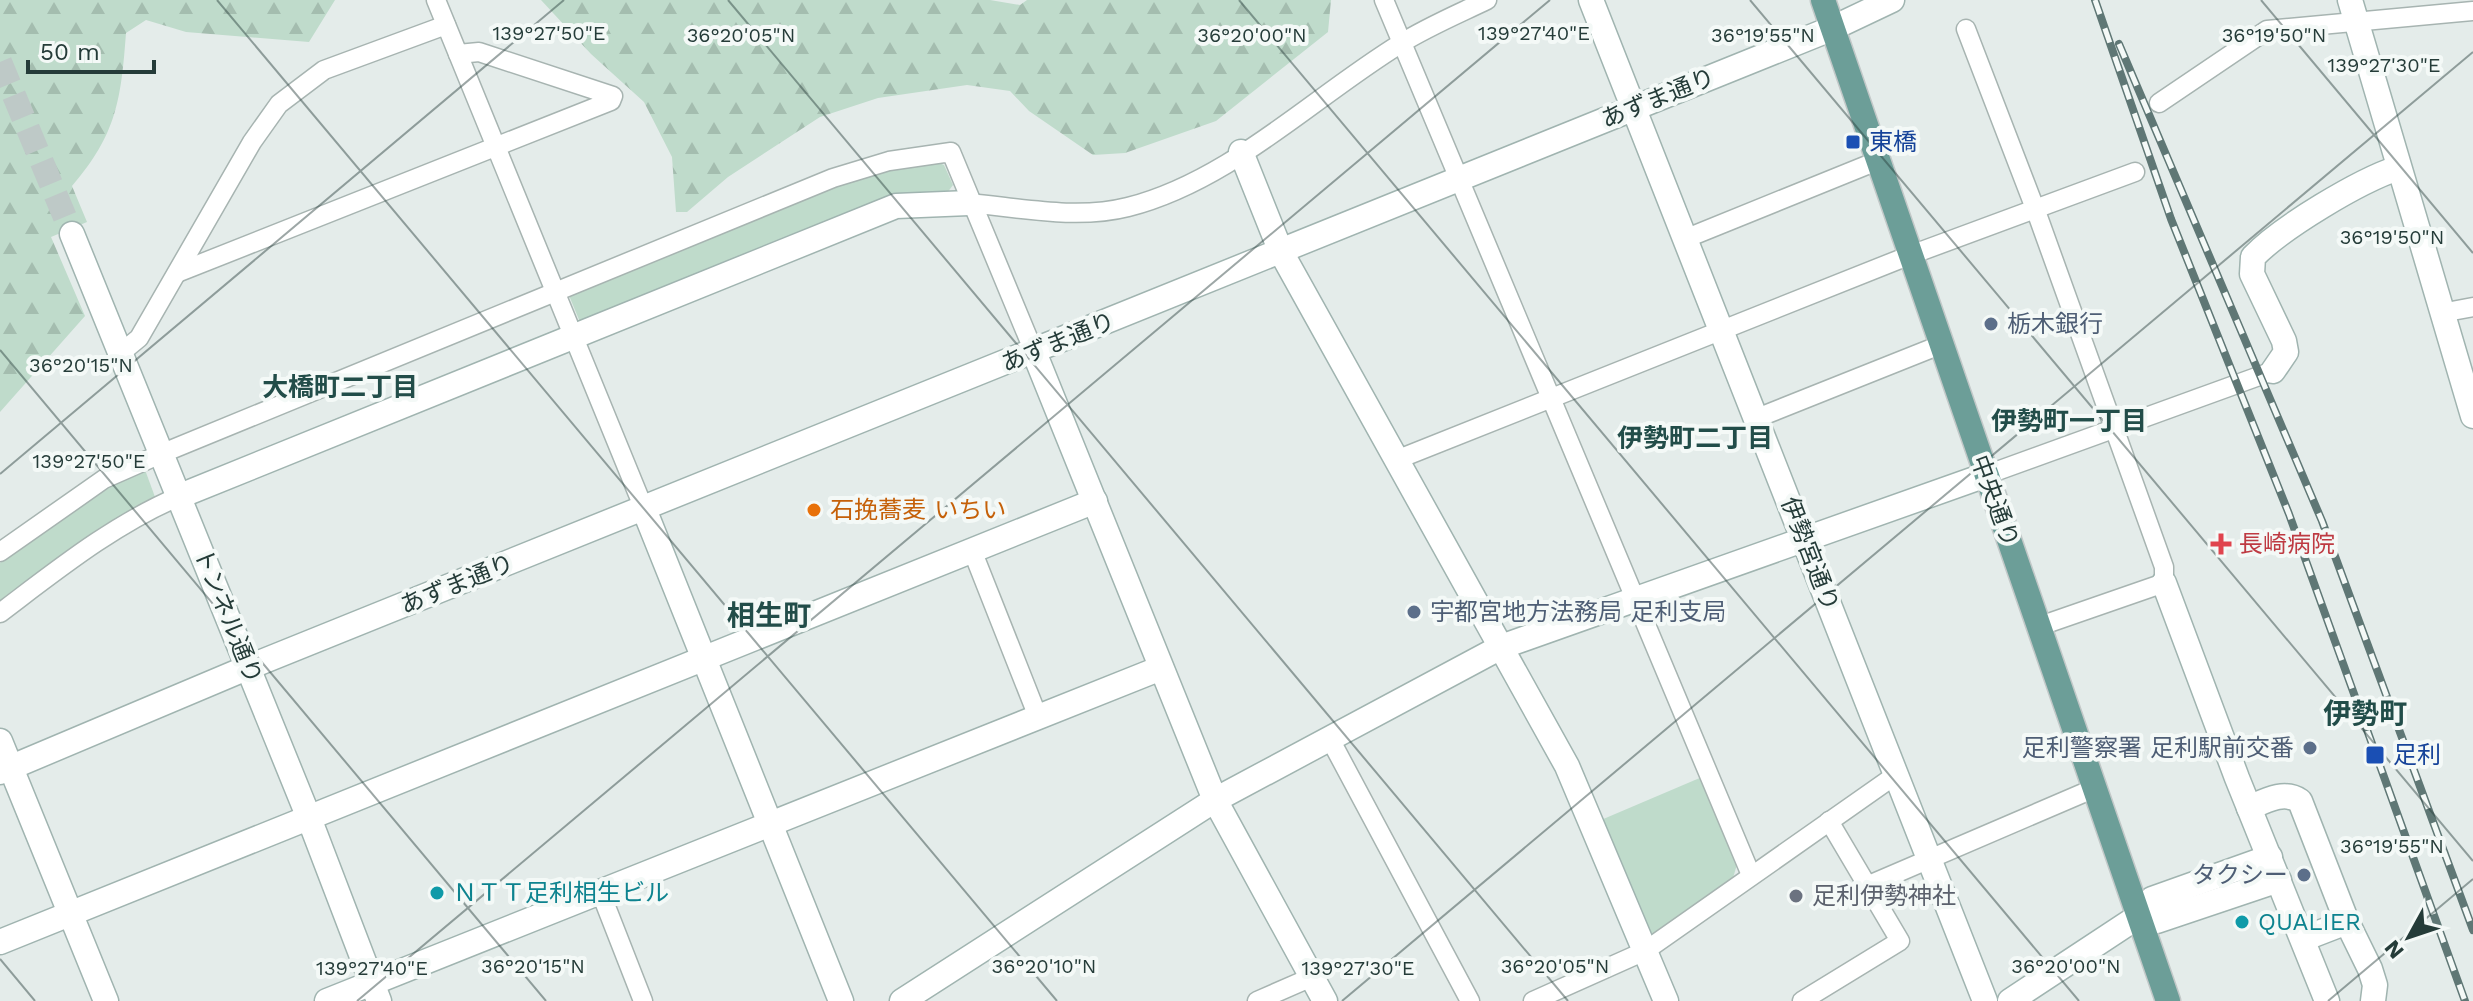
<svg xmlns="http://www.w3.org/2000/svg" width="2473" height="1001" font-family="'Work Sans','Noto Sans JP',sans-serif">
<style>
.forest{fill:url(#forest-firs)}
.park{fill:#bfdbcb}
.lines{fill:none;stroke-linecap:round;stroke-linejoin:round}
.secondary-tunnel{stroke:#bec9c7;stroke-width:24;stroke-dasharray:24 12;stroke-linecap:butt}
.street-casing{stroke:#a7b4b1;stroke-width:21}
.secondary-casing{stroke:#a0b4b0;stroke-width:27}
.primary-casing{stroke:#c2c8c8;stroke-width:27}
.street{stroke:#fff;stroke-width:18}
.secondary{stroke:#fff;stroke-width:24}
.primary{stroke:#6c9e98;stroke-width:24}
.rail-casing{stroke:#5f7775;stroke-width:8}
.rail{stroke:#f4f9f7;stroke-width:5;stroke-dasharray:15;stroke-linecap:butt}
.ticks{fill:none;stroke:#253c39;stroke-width:2;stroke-opacity:0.45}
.transit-dot{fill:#1a4fb4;stroke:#f4f9f7;stroke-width:3}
.service-dot{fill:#5c6f8a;stroke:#f4f9f7;stroke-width:3}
.food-dot{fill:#e8710a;stroke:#f4f9f7;stroke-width:3}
.health-dot{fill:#e0444e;stroke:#f4f9f7;stroke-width:3}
.culture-dot{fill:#0f9aa8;stroke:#f4f9f7;stroke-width:3}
.worship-dot{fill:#6b7280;stroke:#f4f9f7;stroke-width:3}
.labels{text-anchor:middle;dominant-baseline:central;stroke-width:8;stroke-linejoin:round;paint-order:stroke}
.street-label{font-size:24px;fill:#253c39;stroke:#f4f9f7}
.transit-label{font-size:24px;fill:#164399;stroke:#f4f9f7;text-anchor:start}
.service-label{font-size:24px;fill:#4e5e75;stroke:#f4f9f7;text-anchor:start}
.food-label{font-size:24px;fill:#c56008;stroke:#f4f9f7;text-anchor:start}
.health-label{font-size:24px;fill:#be3a42;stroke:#f4f9f7;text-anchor:start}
.culture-label{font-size:24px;fill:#0d838f;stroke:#f4f9f7;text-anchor:start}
.worship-label{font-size:24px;fill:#5b616d;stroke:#f4f9f7;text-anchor:start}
.neighbourhood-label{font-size:26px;font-weight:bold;fill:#224d49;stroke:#f4f9f7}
.quarter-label{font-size:28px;font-weight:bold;fill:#224d49;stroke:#f4f9f7}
.ticks-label{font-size:20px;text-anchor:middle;fill:#253c39;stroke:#f4f9f7;stroke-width:8;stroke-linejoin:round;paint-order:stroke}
</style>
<defs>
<pattern id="forest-firs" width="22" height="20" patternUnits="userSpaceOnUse" patternTransform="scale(2)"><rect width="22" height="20" fill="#bfdbcb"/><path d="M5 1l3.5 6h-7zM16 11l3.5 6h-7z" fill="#a4bdaf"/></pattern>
</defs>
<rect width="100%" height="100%" fill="#e4ecea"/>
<!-- forest -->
<g class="forest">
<path d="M0 0H335L309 42 186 32 146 20 126 33C121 99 117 134 72 186L87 222 51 237 85 316 0 412Z"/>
<path d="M541 0H990L1020 5 1027 0H1331L1328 32 1216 121 1125 153 1093 155 1029 111 1010 91 967 85 878 98 820 117 728 177 687 212H676L672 157 644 102 591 54Z"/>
</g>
<!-- park -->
<g class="park">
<path d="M937 162 944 165 953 185 947 193 582 327 568 293 858 176Z"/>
<path d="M144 467 155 497 0 603V563L76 508Z"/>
<path d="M1702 777 1738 861 1733 878 1656 934 1646 931 1601 820Z"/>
</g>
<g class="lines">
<!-- secondary-tunnel -->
<path class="secondary-tunnel" d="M0 62 72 234"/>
<!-- street casing -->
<g class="street-casing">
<g id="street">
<path d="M436 0 644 509"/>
<path d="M1384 0 1751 875"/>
<path d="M1966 29 2036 211 2164 567V583L2040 626"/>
<path d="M2159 103 2267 30 2473 11"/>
<path d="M969 203C1021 208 1077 220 1128 207 1230 181 1312 98 1400 44 1427 27 1458 14 1487 0"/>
<path d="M1687 238 1877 161"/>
<path d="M177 273 611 101 613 96 479 52 458 54"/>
<path d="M2441 313 2473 307"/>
<path d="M122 352 139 338 252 142 279 104 324 70 446 25"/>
<path d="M1757 418 1940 345"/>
<path d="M1396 460 1908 256 2135 172"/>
<path d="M1986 475 2273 371"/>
<path d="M972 550 1038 717"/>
<path d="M0 552 104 479 163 453 833 178 889 161 951 152 1034 352"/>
<path d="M0 613C57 570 114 524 180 496"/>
<path d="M1330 739 1470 1001"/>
<path d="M1869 885 2095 788"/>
<path d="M600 891 643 1001"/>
<path d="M1257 1001 1312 977"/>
<path d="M1533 1001 1645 951 1897 774"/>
<path d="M1802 1001 1900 941 1829 821"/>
</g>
</g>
<!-- secondary casing -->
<g class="secondary-casing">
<g id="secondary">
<path d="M1591 0 1985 1001"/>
<path d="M2350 0 2473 416"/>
<path d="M1241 152 1281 252 1567 766 1666 1001"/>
<path d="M72 234 309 818 379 1001"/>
<path d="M1034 352 1215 800 1325 1001"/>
<path d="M2273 371 2286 352 2284 341 2252 274 2253 257C2282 227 2359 181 2398 168"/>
<path d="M180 496 896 206 969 203"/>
<path d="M644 509 841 1001"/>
<path d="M2164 583 2237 778 2327 1001"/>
<path d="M0 741 106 1001"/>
<path d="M0 772 249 667 1833 28 1892 0"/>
<path d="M2249 808C2265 801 2284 790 2300 801L2347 922 2370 969 2375 985 2373 1001"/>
<path d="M2139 916 2157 921 2279 880"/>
<path d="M2303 939 2347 922"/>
<path d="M0 942 1095 501"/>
<path d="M327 1001 1161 668"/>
<path d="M902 1001 1215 800 1501 647 1986 475"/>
<path d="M2010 1001 2139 916 2152 899 2270 857"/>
</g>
</g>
<!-- primary casing -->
<g class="primary-casing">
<path id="primary" d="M1823 0 2168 1001"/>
</g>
<!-- street -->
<use href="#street" class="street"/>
<!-- secondary -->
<use href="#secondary" class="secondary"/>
<!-- primary -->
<use href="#primary" class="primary"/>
<!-- rail casing -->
<g class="rail-casing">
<g id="rail">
<path d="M2095 0 2171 219 2289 514 2465 1001"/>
<path d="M2119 44 2322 521 2473 930"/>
</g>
</g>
<!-- rail -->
<use href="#rail" class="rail"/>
</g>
<!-- ticks -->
<path class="ticks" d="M217 0 1057 1001M728 0 1568 1001M1239 0 2079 1001M1750 0 2473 861M2261 0 2473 253M0 350 546 1001M0 474 564 0M0 959 35 1001M357 1001 1550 0M1342 1001 2473 52M2328 1001 2473 879"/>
<!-- markers -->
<g class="transit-dot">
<rect x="1845" y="134" width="16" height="16" rx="4"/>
<rect x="2365" y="745" width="20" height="20" rx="4"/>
</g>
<g class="service-dot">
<circle cx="1991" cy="324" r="8"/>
<circle cx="1414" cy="612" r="8"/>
<circle cx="2310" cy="748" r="8"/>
<circle cx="2304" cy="875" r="8"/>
</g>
<circle class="food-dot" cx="814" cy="510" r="8"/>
<path class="health-dot" d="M2217 532h8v8h8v8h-8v8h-8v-8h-8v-8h8z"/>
<g class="culture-dot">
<circle cx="437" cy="893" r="8"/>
<circle cx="2242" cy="922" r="8"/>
</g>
<circle class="worship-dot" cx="1796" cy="896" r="8"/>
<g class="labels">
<!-- street labels -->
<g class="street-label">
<text transform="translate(1658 98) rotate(-22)">あずま通り</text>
<text transform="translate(1058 342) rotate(-22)">あずま通り</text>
<text transform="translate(1995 501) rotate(70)">中央通り</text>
<text transform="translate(1810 554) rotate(69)">伊勢宮通り</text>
<text transform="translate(457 584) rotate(-22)">あずま通り</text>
<text transform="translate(228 616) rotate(68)">トンネル通り</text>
</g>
<!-- transit labels -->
<g class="transit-label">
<text x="1869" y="142">東橋</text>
<text x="2393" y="755">足利</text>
</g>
<!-- service labels -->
<g class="service-label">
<text x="2007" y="324">栃木銀行</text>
<text x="1430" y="612">宇都宮地方法務局 足利支局</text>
<text x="2294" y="748" text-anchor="end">足利警察署 足利駅前交番</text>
<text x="2288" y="875" text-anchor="end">タクシー</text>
</g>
<!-- food labels -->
<g class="food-label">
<text x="830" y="510">石挽蕎麦 いちい</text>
</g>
<!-- health labels -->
<g class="health-label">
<text x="2239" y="544">長崎病院</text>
</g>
<!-- culture labels -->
<g class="culture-label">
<text x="453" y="893">ＮＴＴ足利相生ビル</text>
<text x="2258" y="922">QUALIER</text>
</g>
<!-- worship labels -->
<g class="worship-label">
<text x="1812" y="896">足利伊勢神社</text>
</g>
<!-- neighbourhood labels -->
<g class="neighbourhood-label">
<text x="340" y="387">大橋町二丁目</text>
<text x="2069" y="421">伊勢町一丁目</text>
<text x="1695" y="438">伊勢町二丁目</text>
</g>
<!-- quarter labels -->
<g class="quarter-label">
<text x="769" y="615">相生町</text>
<text x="2365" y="713">伊勢町</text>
</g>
</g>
<g class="ticks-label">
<text x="549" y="40">139°27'50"E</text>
<text x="1534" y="40">139°27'40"E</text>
<text x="1252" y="42">36°20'00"N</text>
<text x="2274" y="42">36°19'50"N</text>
<text x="741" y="42">36°20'05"N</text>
<text x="1763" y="42">36°19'55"N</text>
<text x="2384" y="72">139°27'30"E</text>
<text x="2392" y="244">36°19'50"N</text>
<text x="81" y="372">36°20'15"N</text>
<text x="89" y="468">139°27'50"E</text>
<text x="2392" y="853">36°19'55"N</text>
<text x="533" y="973">36°20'15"N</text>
<text x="1044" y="973">36°20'10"N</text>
<text x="1555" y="973">36°20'05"N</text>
<text x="2066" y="973">36°20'00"N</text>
<text x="372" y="975">139°27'40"E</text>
<text x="1358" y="975">139°27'30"E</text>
</g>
<!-- north arrow -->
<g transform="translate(2409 937) rotate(230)" stroke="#f4f9f7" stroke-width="6" paint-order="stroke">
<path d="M0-6L14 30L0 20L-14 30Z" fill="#253c39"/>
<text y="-12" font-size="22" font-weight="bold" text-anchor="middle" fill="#253c39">N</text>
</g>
<!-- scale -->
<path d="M28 60v12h126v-12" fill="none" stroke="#253c39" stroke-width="4"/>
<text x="40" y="60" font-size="24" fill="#253c39" stroke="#f4f9f7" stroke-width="6" paint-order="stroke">50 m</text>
</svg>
